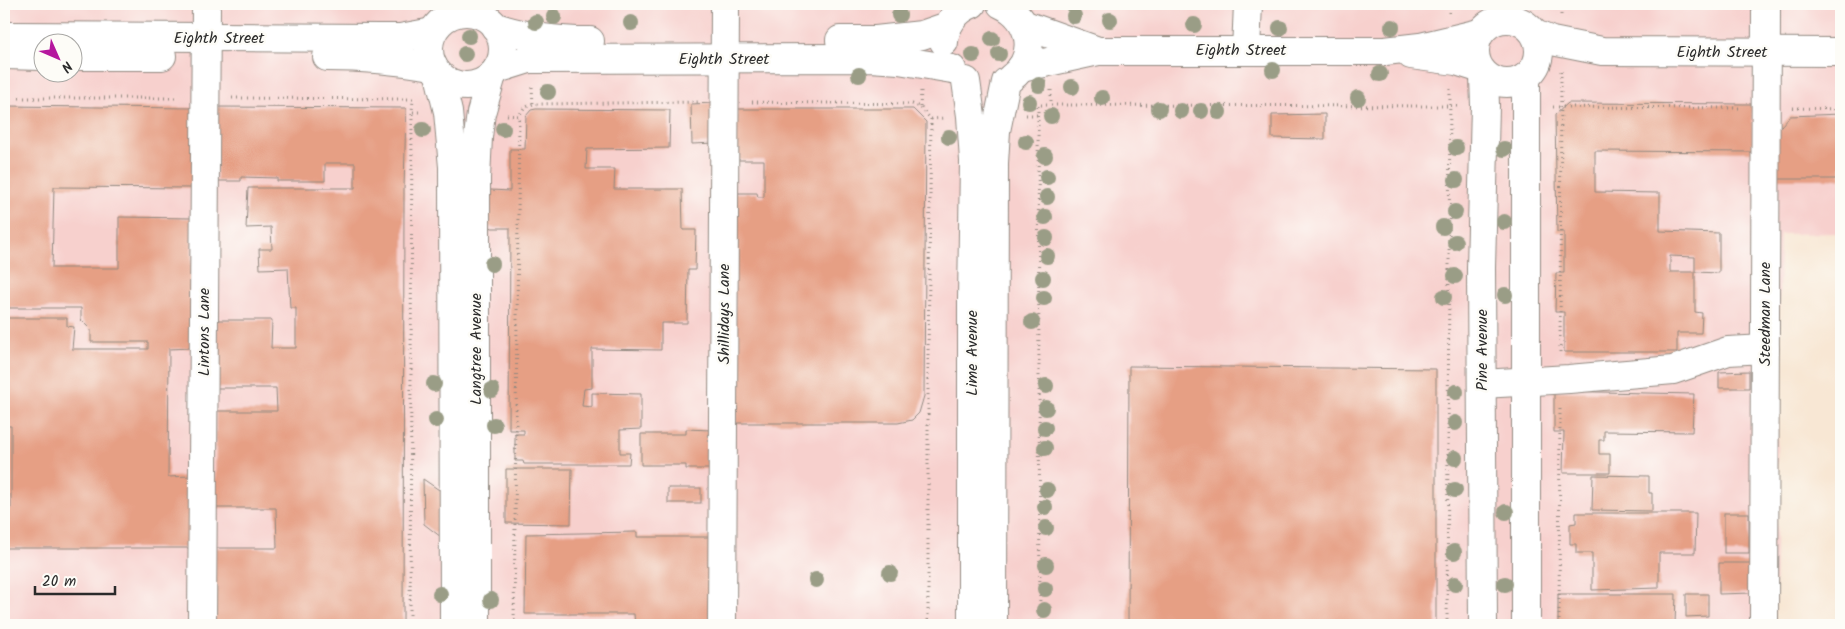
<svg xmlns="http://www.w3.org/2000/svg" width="1845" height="629" font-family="Kalam,sans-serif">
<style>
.built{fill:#f7d0cd;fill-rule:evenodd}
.building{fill:#e69f84;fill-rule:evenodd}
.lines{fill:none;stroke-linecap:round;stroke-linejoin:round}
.minor-casing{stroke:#928980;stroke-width:30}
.path{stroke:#928980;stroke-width:3;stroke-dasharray:1 4;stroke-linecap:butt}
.minor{stroke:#fff;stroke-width:28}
.tree{fill:#9a9d86}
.labels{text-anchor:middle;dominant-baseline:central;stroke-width:5;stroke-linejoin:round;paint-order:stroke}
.street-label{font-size:16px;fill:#2b2b2b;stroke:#fdfcf7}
</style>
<rect width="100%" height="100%" fill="#fdfcf7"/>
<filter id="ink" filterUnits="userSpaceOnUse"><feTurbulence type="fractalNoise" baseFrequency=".02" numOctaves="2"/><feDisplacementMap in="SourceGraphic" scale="10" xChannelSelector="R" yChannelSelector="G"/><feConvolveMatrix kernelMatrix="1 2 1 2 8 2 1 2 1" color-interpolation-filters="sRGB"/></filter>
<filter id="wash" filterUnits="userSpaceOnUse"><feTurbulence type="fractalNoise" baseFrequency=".0096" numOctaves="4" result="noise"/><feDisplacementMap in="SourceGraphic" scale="20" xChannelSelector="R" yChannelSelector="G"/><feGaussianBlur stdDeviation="1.12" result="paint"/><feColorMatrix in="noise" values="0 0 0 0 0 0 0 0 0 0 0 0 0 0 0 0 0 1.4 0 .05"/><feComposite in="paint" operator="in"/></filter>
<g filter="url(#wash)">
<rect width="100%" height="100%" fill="#f8e7d4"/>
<!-- built -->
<path class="built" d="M4 4H1841V233L1780 234 1775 625H4ZM42 42H72V72H42Z"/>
<g id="blocks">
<!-- building -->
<g class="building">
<path d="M714 103 715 143 692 144 691 104Z"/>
<path d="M1568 103 1752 104 1753 152 1595 151V192L1660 193V231L1719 233V273L1695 272V312L1702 313 1701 333H1677V352H1564V312H1555L1556 273H1564V232H1557L1555 115ZM1670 256 1695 257V272H1670Z"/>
<path d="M4 106 193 108V188L54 187 52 268H119V217L192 218 191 348 169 349 168 477 191 476 192 548H4V508H11V426H4V318H67V326L74 327 72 349H148V342H91V330L81 320V308H4L8 147H4Z"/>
<path d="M216 107 406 108 404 188 403 625H215V548H277L276 508H215L216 411H277L276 388H217V320H272L271 348H296V308H290L288 268 260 269 259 249H272L271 227 246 228 248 188H355V163H325V181H277V178L241 177V181H217Z"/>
<path d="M536 109 670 110 669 148 587 149 586 169H615L614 189H682L683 230H696L695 270H688L687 323H661V350L592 349V388L584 389 582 406 592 407V393L641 394V429L620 430V453H630L629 464H524L523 461H515V434H524V430H509L510 228H492L486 224V196L491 190 510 191V149H525L526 116 531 110Z"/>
<path d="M737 109H913L926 122 924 396 919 413 912 420 898 423H736L734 193H757L758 197H764V160H735Z"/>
<path d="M1325 114V139L1272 138V115Z"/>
<path d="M1841 114V179H1777V125L1781 126 1790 116Z"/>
<path d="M1129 366 1436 369V625H1128Z"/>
<path d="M1749 371V388H1719V372Z"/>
<path d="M1554 391 1694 394 1692 432 1604 431V440H1599V454H1610V473H1563L1564 432H1554Z"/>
<path d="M686 429 711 430V469H686V465H641V434H686Z"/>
<path d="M506 469H572L571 524 506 523Z"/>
<path d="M1593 475 1649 476V493H1652V511L1592 510Z"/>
<path d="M423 479 442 492 441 537 424 524Z"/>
<rect x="668" y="488" width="33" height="15"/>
<path d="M1576 513H1696L1695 553H1659V588L1592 590V553H1576V544H1570V524L1576 523Z"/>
<rect x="1724" y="513" width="25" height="40"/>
<path d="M637 532V537H710L711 625H635L634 614H525L526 534Z"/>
<path d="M1719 563H1753V593L1719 594Z"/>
<path d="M1558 594H1676L1675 625H1558Z"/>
<path d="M1686 594H1708V616L1686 617Z"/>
</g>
</g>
</g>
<g filter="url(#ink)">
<use href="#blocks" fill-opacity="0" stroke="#928980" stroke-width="1"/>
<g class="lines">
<!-- minor casing -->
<g class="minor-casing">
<g id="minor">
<path d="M1001 4C1032 18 1039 57 1011 78"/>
<circle cx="466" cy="49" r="37"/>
<circle cx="1507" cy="51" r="32"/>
<path d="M1025 25 1098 51"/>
<path d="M495 27C529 37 554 41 590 41"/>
<path d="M1535 34 1552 41 1602 51 1841 52"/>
<path d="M4 36 380 38H400L433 32"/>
<path d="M840 40H876L922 35 948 26"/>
<path d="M944 42C945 25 956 10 972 4"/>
<path d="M1246 50 1248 4"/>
<path d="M4 55 42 56"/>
<path d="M1411 55 1456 61 1478 68"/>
<path d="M72 56H162"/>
<path d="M327 57C363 57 397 60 433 66"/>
<path d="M1021 68 1098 51H1385L1420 47 1479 33"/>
<path d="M497 69 529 59 870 58 899 60 952 69"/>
<path d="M439 75 448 112 453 167 454 625"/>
<path d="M966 81 971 116 974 161 972 301V625"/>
<path d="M1482 384 1569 379 1673 370 1728 351 1765 349"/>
<path d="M202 625 206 4"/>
<path d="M476 625V178L478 137 481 113 492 75"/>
<path d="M722 625 725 4"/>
<path d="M993 625 994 163 996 131 1006 82"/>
<path d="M1483 625 1481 268 1485 106 1484 75"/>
<path d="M1526 625V77"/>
<path d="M1764 625 1766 4"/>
</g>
</g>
<!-- path -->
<g class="path">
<path d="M1449 13V4"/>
<path d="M1561 15V4"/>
<path d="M532 87 533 104"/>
<path d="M1051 90V104"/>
<path d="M4 98H178"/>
<path d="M232 98 413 99 412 112H421"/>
<path d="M752 102 912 104 920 107 931 119 945 118"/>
<path d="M920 107 921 91"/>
<path d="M1553 107 1739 108"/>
<path d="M1793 108 1841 109"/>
<path d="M507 115 519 116 524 108 533 104 698 102"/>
<path d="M1026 115H1038V105L1459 106"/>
<path d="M1038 115 1040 625"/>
<path d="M1560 352 1561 71"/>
<path d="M410 625 412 112"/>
<path d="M514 625 519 116"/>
<path d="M928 625V353L931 119"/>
<path d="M1447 625 1450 87"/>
<path d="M1559 625 1560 406"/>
</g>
<!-- minor -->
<use href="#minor" class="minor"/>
</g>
<!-- trees -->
<g class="tree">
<circle cx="899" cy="15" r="8"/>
<circle cx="1074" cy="16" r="8"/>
<circle cx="554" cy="17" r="8"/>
<circle cx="1110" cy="20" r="8"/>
<circle cx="536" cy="22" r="8"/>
<circle cx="631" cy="23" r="8"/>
<circle cx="1194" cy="25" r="8"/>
<circle cx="1392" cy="27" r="8"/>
<circle cx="1280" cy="28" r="8"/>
<circle cx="469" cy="36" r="8"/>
<circle cx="992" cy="39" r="8"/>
<circle cx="465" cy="54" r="8"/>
<circle cx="999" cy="54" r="8"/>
<circle cx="973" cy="55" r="8"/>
<circle cx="1273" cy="70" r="8"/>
<circle cx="1380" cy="74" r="8"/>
<circle cx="859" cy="75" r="8"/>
<circle cx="1039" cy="85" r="8"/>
<circle cx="1072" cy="87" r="8"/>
<circle cx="548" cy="92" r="8"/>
<circle cx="1102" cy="98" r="8"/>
<circle cx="1358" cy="98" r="8"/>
<circle cx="1029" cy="102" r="8"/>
<circle cx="1159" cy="109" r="8"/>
<circle cx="1181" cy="111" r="8"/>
<circle cx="1201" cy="111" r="8"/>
<circle cx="1219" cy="112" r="8"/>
<circle cx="1051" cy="116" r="8"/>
<circle cx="503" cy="129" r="8"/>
<circle cx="423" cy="130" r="8"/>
<circle cx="949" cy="137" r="8"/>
<circle cx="1026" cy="142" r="8"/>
<circle cx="1456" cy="148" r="8"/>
<circle cx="1504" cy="149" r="8"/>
<circle cx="1045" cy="156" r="8"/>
<circle cx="1047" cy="177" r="8"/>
<circle cx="1456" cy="180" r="8"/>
<circle cx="1047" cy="197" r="8"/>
<circle cx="1455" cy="212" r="8"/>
<circle cx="1045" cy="217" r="8"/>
<circle cx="1504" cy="222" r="8"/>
<circle cx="1443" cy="227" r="8"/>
<circle cx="1046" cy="238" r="8"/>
<circle cx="1455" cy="242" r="8"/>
<circle cx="1047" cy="256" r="8"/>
<circle cx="492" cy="264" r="8"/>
<circle cx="1455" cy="276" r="8"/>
<circle cx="1043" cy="278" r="8"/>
<circle cx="1505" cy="295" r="8"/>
<circle cx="1444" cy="297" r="8"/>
<circle cx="1044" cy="298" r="8"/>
<circle cx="1032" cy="322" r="8"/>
<circle cx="434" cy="384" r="8"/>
<circle cx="1046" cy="386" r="8"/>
<circle cx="492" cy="390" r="8"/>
<circle cx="1456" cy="392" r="8"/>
<circle cx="1046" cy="408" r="8"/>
<circle cx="436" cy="420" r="8"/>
<circle cx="1455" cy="423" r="8"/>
<circle cx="494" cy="425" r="8"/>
<circle cx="1045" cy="428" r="8"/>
<circle cx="1045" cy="448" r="8"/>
<circle cx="1455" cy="458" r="8"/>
<circle cx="1047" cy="490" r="8"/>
<circle cx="1455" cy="490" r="8"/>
<circle cx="1045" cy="507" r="8"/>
<circle cx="1506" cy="512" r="8"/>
<circle cx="1046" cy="528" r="8"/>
<circle cx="1454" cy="552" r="8"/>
<circle cx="1046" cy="565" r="8"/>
<circle cx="890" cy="573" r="8"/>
<circle cx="816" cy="580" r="8"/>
<circle cx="1455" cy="584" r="8"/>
<circle cx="1505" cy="584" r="8"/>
<circle cx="1045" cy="589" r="8"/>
<circle cx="440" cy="594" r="8"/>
<circle cx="491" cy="600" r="8"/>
<circle cx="1044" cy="610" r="8"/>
</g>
</g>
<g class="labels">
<!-- street labels -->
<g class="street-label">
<text x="219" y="38">Eighth Street</text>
<text x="1241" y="50">Eighth Street</text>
<text x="1722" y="52">Eighth Street</text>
<text x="724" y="59">Eighth Street</text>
<text transform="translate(724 314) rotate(-90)">Shillidays Lane</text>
<text transform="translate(1765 314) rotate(-90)">Steedman Lane</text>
<text transform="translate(204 332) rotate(-90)">Lintons Lane</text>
<text transform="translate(476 349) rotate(-90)">Langtree Avenue</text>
<text transform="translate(1482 350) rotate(-90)">Pine Avenue</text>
<text transform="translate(972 353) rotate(-90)">Lime Avenue</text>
</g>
</g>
<!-- margin -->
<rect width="1845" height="629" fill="none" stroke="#fdfcf7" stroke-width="20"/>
<!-- north arrow -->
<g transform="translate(58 58) rotate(135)"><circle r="24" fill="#fdfcf7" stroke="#a9a8a5"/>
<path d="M0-4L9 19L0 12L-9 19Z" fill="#b5179e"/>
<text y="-8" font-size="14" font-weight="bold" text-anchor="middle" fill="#2b2b2b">N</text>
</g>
<!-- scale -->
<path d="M35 586v8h80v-8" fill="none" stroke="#2b2b2b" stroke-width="2.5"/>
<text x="42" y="586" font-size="15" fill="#2b2b2b" stroke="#fdfcf7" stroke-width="4" paint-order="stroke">20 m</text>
</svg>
